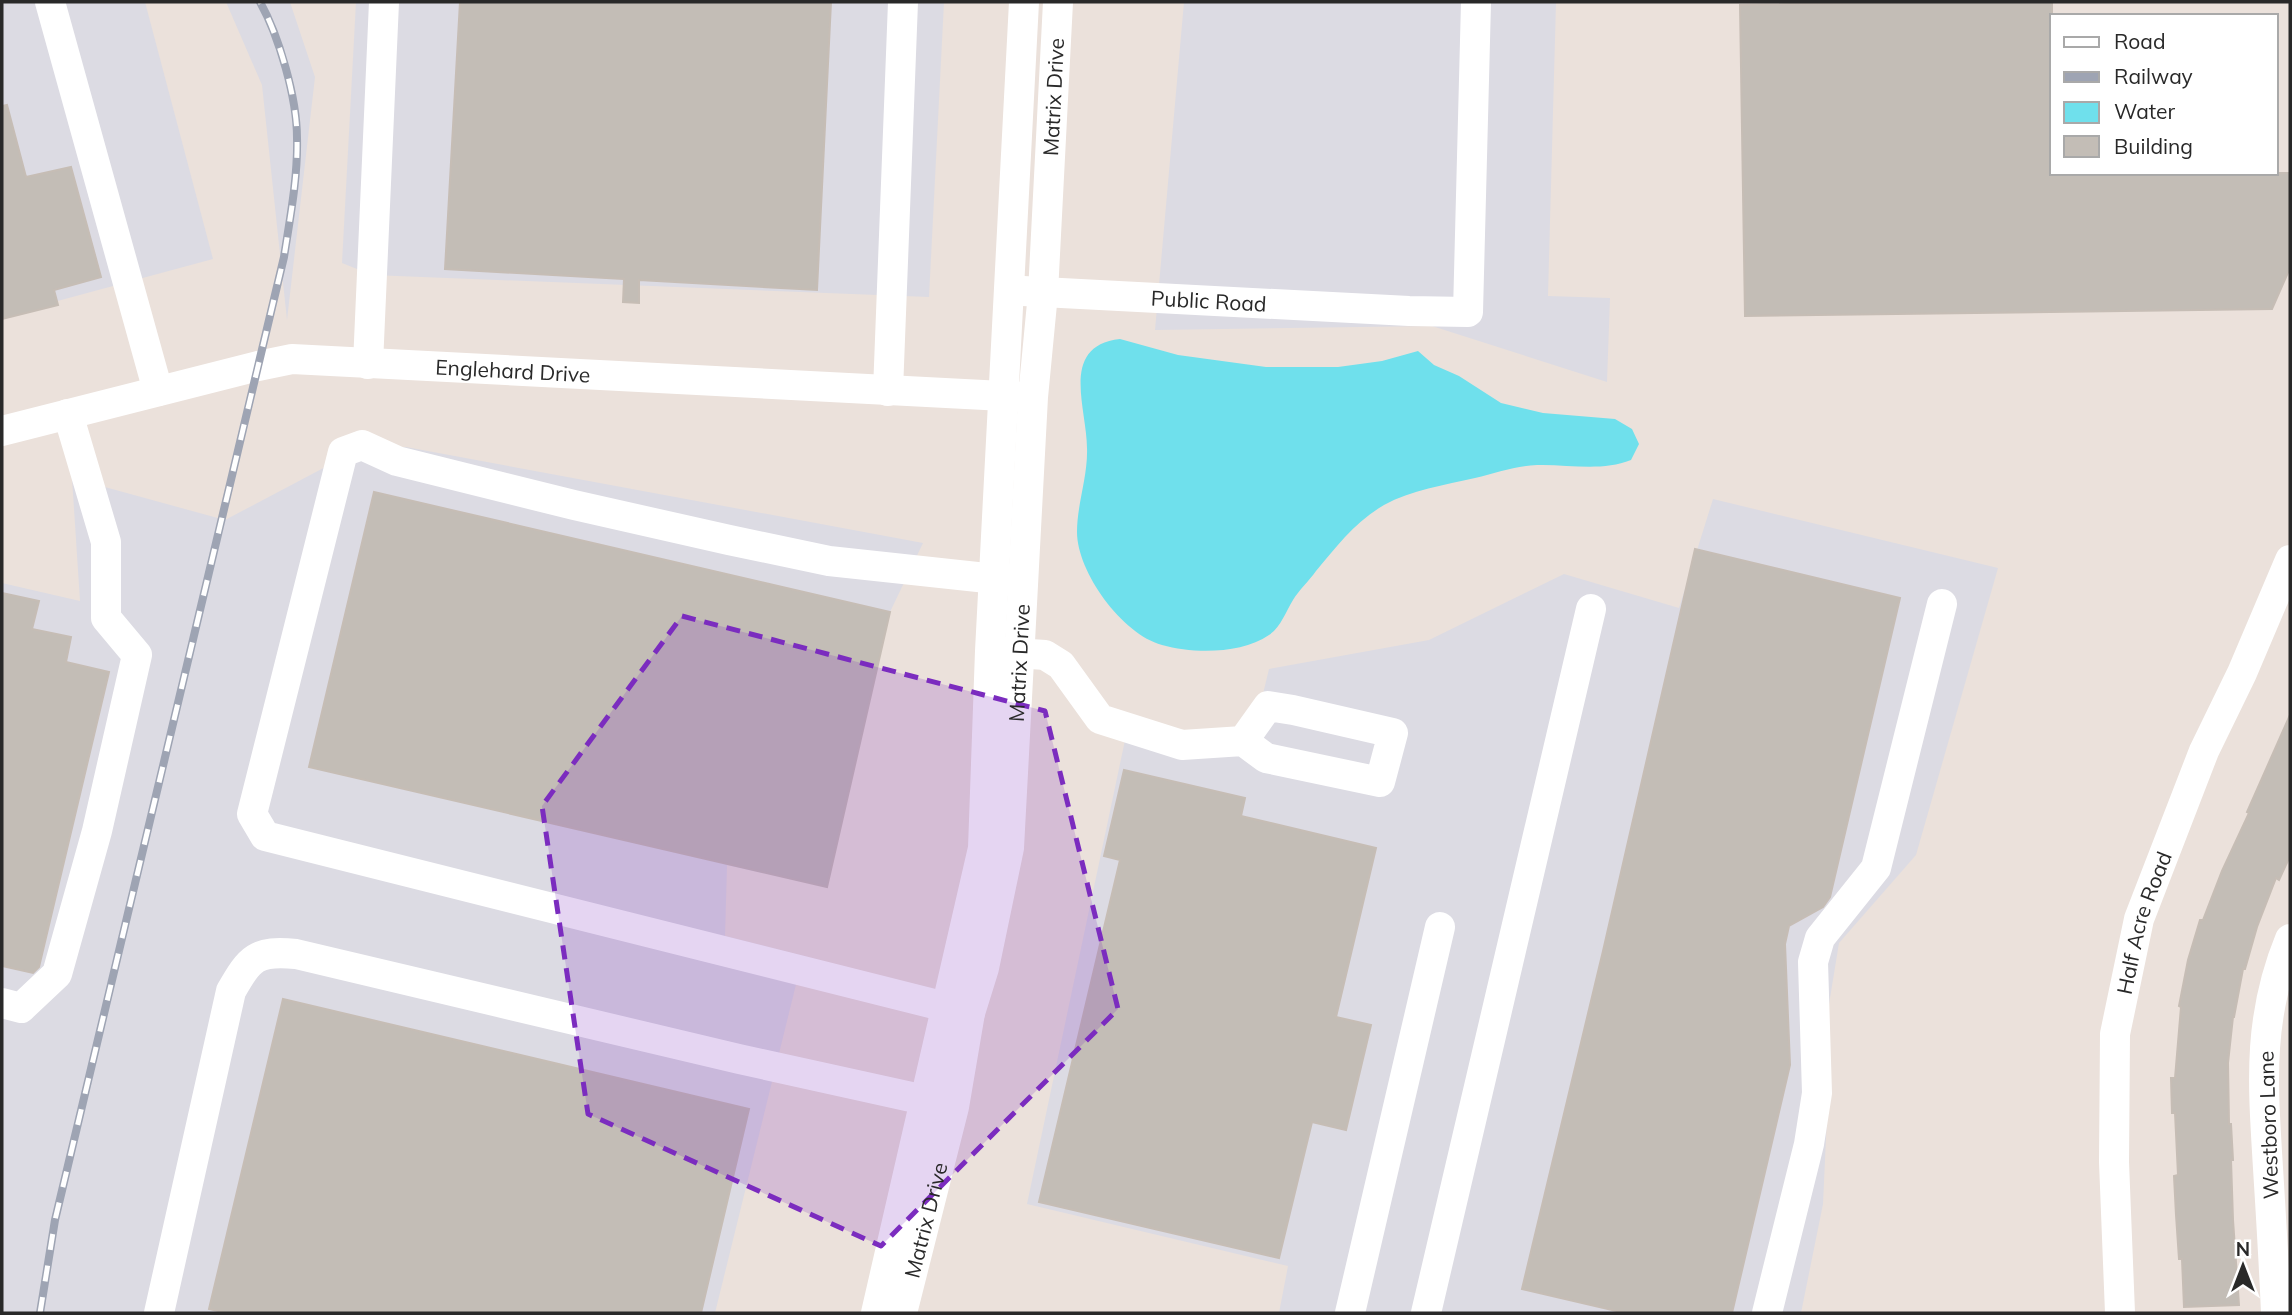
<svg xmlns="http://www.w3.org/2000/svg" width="2292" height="1315" font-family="Mulish,sans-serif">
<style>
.industrial{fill:#dcdbe3}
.water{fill:#6fe0ec}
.building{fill:#c3bdb6;stroke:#c6bdb5;stroke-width:2}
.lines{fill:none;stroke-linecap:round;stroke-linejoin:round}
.minor{stroke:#fff;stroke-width:30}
.rail-casing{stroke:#9ea4b3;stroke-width:8}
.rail{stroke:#fff;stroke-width:5;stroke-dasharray:16;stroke-linecap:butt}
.marked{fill:#7b2cbf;fill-opacity:0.2;stroke:#7b2cbf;stroke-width:5;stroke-dasharray:14 9;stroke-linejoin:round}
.labels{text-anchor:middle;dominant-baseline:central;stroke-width:7;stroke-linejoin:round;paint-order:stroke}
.street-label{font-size:21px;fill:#292929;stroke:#fff}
</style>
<rect width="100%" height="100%" fill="#ebe1db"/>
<!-- industrial -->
<g class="industrial">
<path d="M2 2H145L213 259 2 316Z"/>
<path d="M226 2H290L315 77 287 320 262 85Z"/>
<path d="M356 2H944L929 297 372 275 342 263Z"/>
<path d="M1184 2H1556L1548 296 1610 298 1607 382 1432 326 1155 330Z"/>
<path d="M406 447 923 543 890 612 827 887 727 865 725 936 803 956 715 1313H2V583L80 601 72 478 225 520 350 454Z"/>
<path d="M1713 499 1998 568 1916 855 1839 943 1821 1053 1827 1116 1823 1204 1801 1313H1279L1288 1266 1027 1204 1128 726 1249 752 1269 669 1429 640 1564 574 1679 608Z"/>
</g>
<!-- water -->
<path class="water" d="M1120 339 1178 355 1266 367H1338L1382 361 1418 351 1434 365 1459 376 1501 403 1543 413 1615 419 1632 429 1639 444 1631 460C1601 472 1568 464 1537 465 1515 466 1496 473 1475 478 1445 485 1411 490 1384 505 1356 521 1336 547 1316 571 1309 581 1299 590 1293 600 1286 611 1281 627 1269 635 1241 654 1194 654 1162 645 1122 634 1077 572 1077 532 1077 504 1088 476 1087 448 1087 408 1059 346 1120 339Z"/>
<!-- building -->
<g class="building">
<path d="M460 2H831L817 290 639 280V303L623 302 624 279 445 269Z"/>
<path d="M1908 2H2052V173H2290V268L2272 309 1745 316 1740 5Z"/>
<path d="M7 105 26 177 71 167 101 277 54 290 58 305 2 319V106Z"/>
<path d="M374 492 890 612 827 887 309 767Z"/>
<path d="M1695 549 1900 598 1830 897 1823 907 1789 926 1785 944 1790 1065 1732 1313H1625L1522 1289 1603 951Z"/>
<path d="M2 593 39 601 32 629 71 637 66 662 109 672 39 967 33 973 2 966Z"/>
<path d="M2290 715V856L2279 880 2276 878 2257 927 2245 969H2243L2234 1017H2233L2228 1063 2229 1124H2231L2233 1160H2231L2233 1220 2239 1305 2184 1307 2182 1259H2179L2176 1215 2174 1176 2178 1175 2175 1113H2172L2171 1078H2175L2181 1007 2179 1006 2188 960 2200 920H2203L2222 871 2249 813 2247 812Z"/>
<path d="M1124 770 1245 798 1241 816 1376 848 1336 1017 1371 1025 1346 1130 1312 1122 1279 1258 1039 1202 1120 860 1104 856Z"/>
<path d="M283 999 749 1109 701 1313H227L209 1309Z"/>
</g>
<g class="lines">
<!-- minor -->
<g class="minor">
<path d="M50 2 158 391"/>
<path id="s1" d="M1023 291 1409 311 1468 312 1476 2"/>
<path d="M368 364 384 2"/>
<path d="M888 391 903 2"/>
<path id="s2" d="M2 431 258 366 292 359 1024 397"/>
<path d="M1001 652 1045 655 1061 665 1100 719 1182 745 1243 741 1268 706 1293 710 1393 733 1380 782 1266 758 1243 741"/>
<path d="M2 1003 21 1008 57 974 97 831 137 655 106 618V542L68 414"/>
<path d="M970 1013 265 836 252 814 343 452 362 445 397 461 574 505 729 540 829 561 1023 582"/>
<path d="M159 1313 231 991C250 958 256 950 296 954L739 1059 943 1104"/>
<path d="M876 1313 983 848 990 651 1024 2"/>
<path id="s3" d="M902 1313 954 1107 970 1013 984 968 1009 848 1033 397 1043 293 1058 2"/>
<path d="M1350 1313 1440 927"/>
<path d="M1426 1313 1591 609"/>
<path d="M1767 1313 1809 1144 1817 1093 1813 962 1820 938 1876 868 1942 604"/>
<path id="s4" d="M2120 1313 2114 1162 2115 1034 2139 919 2204 751 2242 673 2290 560"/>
<path d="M2276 1313C2274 1265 2271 1216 2268 1168 2263 1085 2257 1019 2290 939"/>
</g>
<!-- rail casing -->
<g class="rail-casing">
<path id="rail" d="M40 1313 55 1220 284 257C290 218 298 177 297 138 297 98 279 36 260 2"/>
</g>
<!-- rail -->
<use href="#rail" class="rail"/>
</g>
<!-- marked area -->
<path class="marked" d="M682 616 1045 711 1118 1009 881 1246 588 1114 542 806Z"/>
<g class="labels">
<!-- street labels -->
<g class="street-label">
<text stroke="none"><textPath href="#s3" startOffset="1230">Matrix Drive</textPath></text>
<text stroke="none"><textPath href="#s1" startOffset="186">Public Road</textPath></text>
<text stroke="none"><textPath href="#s2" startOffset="520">Englehard Drive</textPath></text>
<text stroke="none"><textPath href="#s3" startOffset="663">Matrix Drive</textPath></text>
<text stroke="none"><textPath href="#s4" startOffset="394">Half Acre Road</textPath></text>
<text transform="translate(2268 1125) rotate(-92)">Westboro Lane</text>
<text stroke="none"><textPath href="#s3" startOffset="96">Matrix Drive</textPath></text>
</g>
</g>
<!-- border -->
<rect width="2292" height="1315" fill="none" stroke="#292929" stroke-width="7"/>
<!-- legend -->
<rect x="2050" y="14" width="228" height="161" fill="#ffffff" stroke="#a9a9a9" stroke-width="2"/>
<rect x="2064" y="37" width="35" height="10" fill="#ffffff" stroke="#a9a9a9" stroke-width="2"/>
<text x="2114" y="49" font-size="21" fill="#292929">Road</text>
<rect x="2064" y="72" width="35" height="10" fill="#9ea4b3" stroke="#a9a9a9" stroke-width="2"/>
<text x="2114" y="84" font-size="21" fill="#292929">Railway</text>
<rect x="2064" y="102" width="35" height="21" fill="#6fe0ec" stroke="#a9a9a9" stroke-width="2"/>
<text x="2114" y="119" font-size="21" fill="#292929">Water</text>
<rect x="2064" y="136" width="35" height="21" fill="#c3bdb6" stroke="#a9a9a9" stroke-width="2"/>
<text x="2114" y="154" font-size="21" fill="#292929">Building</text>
<!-- north arrow -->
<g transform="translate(2243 1266)" stroke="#ffffff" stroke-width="5" paint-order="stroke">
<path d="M0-5L12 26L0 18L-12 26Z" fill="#292929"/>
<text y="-10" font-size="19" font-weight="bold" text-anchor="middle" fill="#292929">N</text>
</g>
</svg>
